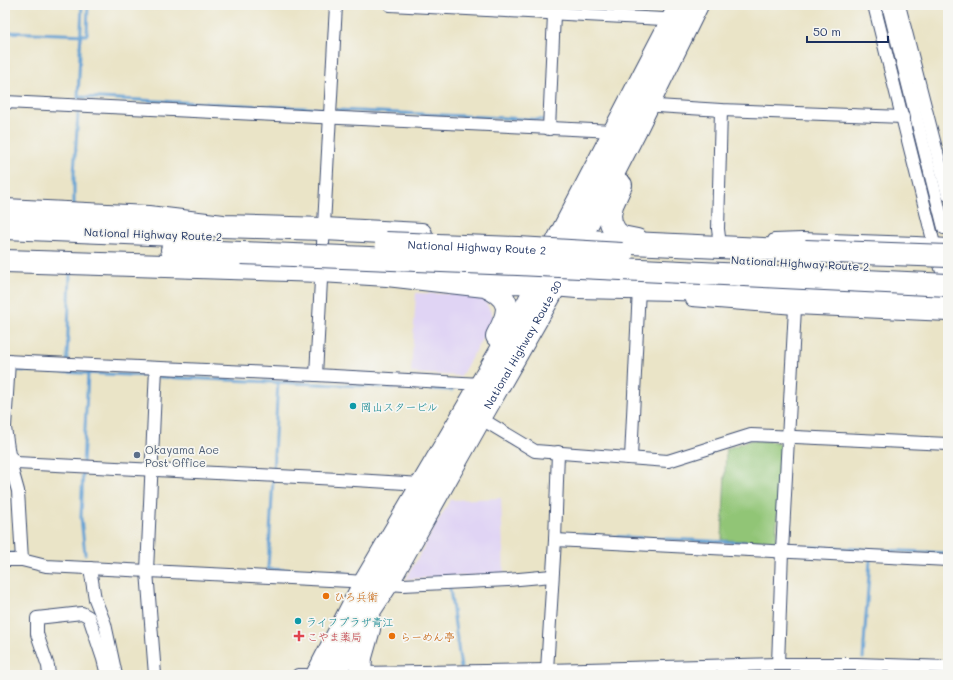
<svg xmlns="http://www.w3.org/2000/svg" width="953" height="680" font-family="Mali,'Klee One',sans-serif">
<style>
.built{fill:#e0d4f4}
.green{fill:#91c576;stroke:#567a6a}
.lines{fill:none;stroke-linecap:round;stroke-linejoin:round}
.stream{stroke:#62a0d4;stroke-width:3}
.street-casing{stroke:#3a4a6e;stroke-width:14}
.highway-casing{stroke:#3a4a6e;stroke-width:24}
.street{stroke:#fff;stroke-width:12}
.highway{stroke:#fff;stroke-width:22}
.highway-bridge-casing{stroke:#3a4a6e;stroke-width:24;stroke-linecap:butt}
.highway-bridge{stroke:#fff;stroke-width:22}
.culture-dot{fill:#0f9aa8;stroke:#f6f6f2;stroke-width:1.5}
.service-dot{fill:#5c6f8a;stroke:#f6f6f2;stroke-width:1.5}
.food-dot{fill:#e8710a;stroke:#f6f6f2;stroke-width:1.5}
.health-dot{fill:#e0444e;stroke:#f6f6f2;stroke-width:1.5}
.labels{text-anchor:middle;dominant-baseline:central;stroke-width:3.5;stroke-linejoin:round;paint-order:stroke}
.street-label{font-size:11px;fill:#1b2f5e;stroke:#f6f6f2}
.culture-label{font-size:11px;fill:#0d838f;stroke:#f6f6f2;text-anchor:start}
.service-label{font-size:11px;fill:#4e5e75;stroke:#f6f6f2;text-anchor:start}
.food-label{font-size:11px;fill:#c56008;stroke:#f6f6f2;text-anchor:start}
.health-label{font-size:11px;fill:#be3a42;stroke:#f6f6f2;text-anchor:start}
</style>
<rect width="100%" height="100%" fill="#f6f6f2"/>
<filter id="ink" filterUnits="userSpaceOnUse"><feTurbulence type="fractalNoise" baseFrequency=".025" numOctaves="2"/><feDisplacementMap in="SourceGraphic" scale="8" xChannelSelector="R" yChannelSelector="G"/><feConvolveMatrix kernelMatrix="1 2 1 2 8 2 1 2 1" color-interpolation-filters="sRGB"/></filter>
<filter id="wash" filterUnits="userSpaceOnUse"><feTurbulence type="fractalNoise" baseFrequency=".012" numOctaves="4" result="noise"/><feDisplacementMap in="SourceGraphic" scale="16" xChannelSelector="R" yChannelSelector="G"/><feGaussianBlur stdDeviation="0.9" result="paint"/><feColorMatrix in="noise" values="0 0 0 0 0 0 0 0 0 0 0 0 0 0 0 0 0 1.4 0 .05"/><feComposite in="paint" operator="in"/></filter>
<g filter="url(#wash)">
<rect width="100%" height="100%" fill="#eae4c7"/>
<!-- built -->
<g class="built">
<path d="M416 293 482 295 494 318 461 376 411 373Z"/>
<path d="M501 498 504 574 406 579 450 500Z"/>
</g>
<!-- green -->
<path class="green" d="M751 440 777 442 781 446 776 542 722 540 726 449Z"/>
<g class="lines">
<!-- stream -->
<g class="stream">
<path d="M5 32 87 35 88 5"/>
<path d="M893 57 934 218"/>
<path d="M79 97 324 109"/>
<path d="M78 99 82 5"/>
<path d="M337 110 547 120"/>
<path d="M74 206V173L78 114"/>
<path d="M67 361 70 273"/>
<path d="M11 370 153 376"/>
<path d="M159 377 452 390"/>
<path d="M83 464 88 374"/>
<path d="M83 470 81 518 85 554"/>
<path d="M273 473 278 382"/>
<path d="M273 479 268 569 346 573"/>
<path d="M561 536V534L774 544"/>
<path d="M793 546 948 553"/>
<path d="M7 554 17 553V551"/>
<path d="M450 589 461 668"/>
<path d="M863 658 870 560"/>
<path d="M862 675V671"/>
</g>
</g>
</g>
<g filter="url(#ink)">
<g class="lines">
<!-- street casing -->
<g class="street-casing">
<g id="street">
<path d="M390 5 663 19"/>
<path d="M874 5 934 244 947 289"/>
<path d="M888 5 944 228"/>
<path d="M899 5 948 195"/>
<path d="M5 102 614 131"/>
<path d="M657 106 721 110 903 117"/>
<path d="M549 129 554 14"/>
<path d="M719 237 718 229 721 110"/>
<path d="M774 240 802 239 916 243 948 245"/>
<path d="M692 300 795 308 948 315"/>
<path d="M5 361 316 375 481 384"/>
<path d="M316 375 321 280 336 5"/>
<path d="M480 418 535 451 668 461 751 435 948 444"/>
<path d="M5 427 9 361"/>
<path d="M5 428 9 455 16 463 338 479 422 484"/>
<path d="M631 458 639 288"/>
<path d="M14 460 11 466 18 491 22 560"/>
<path d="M555 540 948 560"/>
<path d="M5 560H22L46 566 350 581 403 585 508 580 552 576"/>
<path d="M90 568 95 599 105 624 116 675"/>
<path d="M778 664 782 551 795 308"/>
<path d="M360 673 547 670 778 664H856L948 667"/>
<path d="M49 675 48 666 37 634V618L82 613 89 617 103 659 107 675"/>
<path d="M155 675 147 571 156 368"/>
<path d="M298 675H306"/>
<path d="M545 675 547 670 555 540 558 452"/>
</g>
</g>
<!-- highway casing -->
<g class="highway-casing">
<g id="highway">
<path d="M621 185 612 205 610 215 611 223 615 231 622 237 637 240"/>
<path d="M5 210 148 217 223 226 324 229 421 234"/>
<path d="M5 228 198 236"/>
<path d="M565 240 805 251"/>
<path d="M172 250 241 253"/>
<path d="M5 261 321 271 387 275 485 286C514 299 510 312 497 336"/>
<path d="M480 283 518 282 577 287 675 289 948 299"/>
<path d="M317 675 365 582 523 313 538 283 558 240 680 5"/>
<path id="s1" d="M333 675 366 616 387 584 480 418 556 285 636 129 697 5"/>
<path d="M360 675 361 657 369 629"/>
</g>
</g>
<!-- street -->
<use href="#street" class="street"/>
<!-- highway -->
<use href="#highway" class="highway"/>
<!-- highway-bridge casing -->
<g class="highway-bridge-casing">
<g id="highway-bridge">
<path id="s2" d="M386 243 518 248 622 254"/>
<path d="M805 251 948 256"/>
<path d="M241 253 518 264 948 285"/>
</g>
</g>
<!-- highway-bridge -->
<use href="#highway-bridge" class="highway-bridge"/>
</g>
</g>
<!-- markers -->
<g class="culture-dot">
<circle cx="353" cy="406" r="4"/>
<circle cx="298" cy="621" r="4"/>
</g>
<circle class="service-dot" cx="137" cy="455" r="4"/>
<g class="food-dot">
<circle cx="326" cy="596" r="4"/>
<circle cx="392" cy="636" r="4"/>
</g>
<path class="health-dot" d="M297 630h4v4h4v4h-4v4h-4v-4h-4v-4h4z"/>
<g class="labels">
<!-- street labels -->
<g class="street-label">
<text transform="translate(153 234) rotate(2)">National Highway Route 2</text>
<text stroke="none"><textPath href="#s2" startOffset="91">National Highway Route 2</textPath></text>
<text transform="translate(800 263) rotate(3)">National Highway Route 2</text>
<text stroke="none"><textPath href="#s1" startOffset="381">National Highway Route 30</textPath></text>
</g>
<!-- culture labels -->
<g class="culture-label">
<text x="361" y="406">岡山スタービル</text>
<text x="306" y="621">ライフプラザ青江</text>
</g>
<!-- service labels -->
<g class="service-label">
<text x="145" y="449">Okayama Aoe<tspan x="145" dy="13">Post Office</tspan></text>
</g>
<!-- food labels -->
<g class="food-label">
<text x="334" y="596">ひろ兵衛</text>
<text x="400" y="636">らーめん亭</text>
</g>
<!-- health labels -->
<g class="health-label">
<text x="307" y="636">こやま薬局</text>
</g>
</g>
<!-- margin -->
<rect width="953" height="680" fill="none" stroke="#f6f6f2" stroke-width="20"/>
<!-- scale -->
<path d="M807 36v6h81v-6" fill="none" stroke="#1b2f5e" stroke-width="2"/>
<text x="813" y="36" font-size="12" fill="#1b2f5e" stroke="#f6f6f2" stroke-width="3" paint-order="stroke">50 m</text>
</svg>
